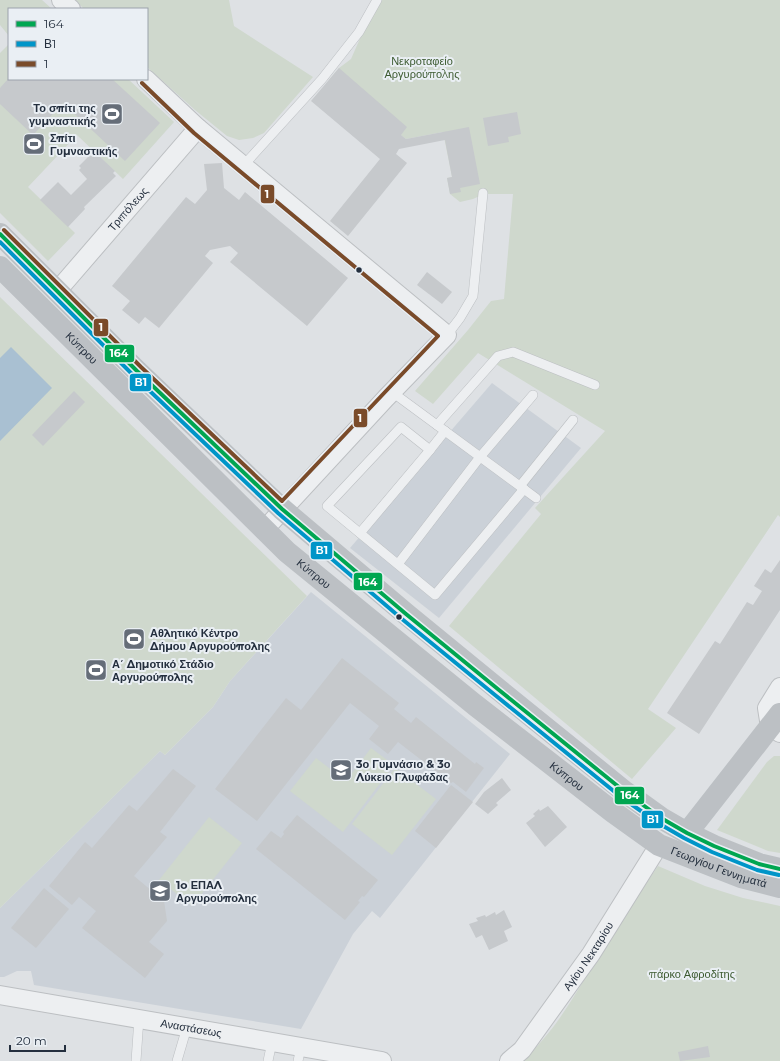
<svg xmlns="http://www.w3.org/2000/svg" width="780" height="1061" font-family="Montserrat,sans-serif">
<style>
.built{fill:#cbd1d8}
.green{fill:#cfd8cd}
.water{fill:#a9c0d2}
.building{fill:#c6c9cc}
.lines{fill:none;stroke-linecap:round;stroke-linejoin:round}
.lane-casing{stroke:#bcbfc2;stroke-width:10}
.street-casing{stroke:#bcbfc2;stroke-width:20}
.lane{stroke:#edeff1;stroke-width:9}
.street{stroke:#edeff1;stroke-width:18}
.secondary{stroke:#bcc0c4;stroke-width:22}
.bus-1-casing{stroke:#eaeff4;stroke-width:7}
.bus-2-casing{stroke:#eaeff4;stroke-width:7}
.bus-3-casing{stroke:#eaeff4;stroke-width:7}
.bus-1{stroke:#00a651;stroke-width:4}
.bus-2{stroke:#0095c8;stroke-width:4}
.bus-3{stroke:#7a4b2a;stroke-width:4}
.bus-dot{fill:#242f3e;stroke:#eaeff4;stroke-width:1.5}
.labels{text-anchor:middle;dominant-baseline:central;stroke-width:4;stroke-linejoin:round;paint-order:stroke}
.park-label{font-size:11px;fill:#3c5a30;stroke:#eaeff4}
.poi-label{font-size:11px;font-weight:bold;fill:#242f3e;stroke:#eaeff4;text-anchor:start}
.street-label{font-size:11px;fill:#242f3e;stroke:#eaeff4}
.line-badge{stroke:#eaeff4;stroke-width:1.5}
.badge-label{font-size:11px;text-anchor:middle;font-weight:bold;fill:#fff}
</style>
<rect width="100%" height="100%" fill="#dee1e4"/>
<!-- built -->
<g class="built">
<path d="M492 383 581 448 439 618 350 548Z"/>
<path d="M311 592 510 754 380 918 372 911 353 934 301 1029 34 985 31 971H17L4 977H0V908L160 751 165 755 213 707 230 681Z"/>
</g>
<!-- green -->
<g class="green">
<path d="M0 0H42L52 9H9V36L0 25Z"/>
<path d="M75 0H229L234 26 313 77 264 133 253 138 239 140 227 136 195 110 147 67V9H84Z"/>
<path d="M377 0H780V517L778 515 648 709 676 728 632 779 449 626 541 514 535 508 605 431 478 353 433 404 415 391 468 330 491 301 504 299 513 194H484L473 199 460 202 450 194 447 178 452 177 443 132 406 139 329 80 339 68 351 59Z"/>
<path d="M9 44V79H128L174 122 123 179 77 135 28 187 75 233 48 261 0 213V53Z"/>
<path d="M0 297 239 530 307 596 230 681 213 707 165 755 160 751 0 908Z"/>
<path d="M371 748 394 765 343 832 290 791 316 758 346 781Z"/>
<path d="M774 756H780V853L768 851 717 830 767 762Z"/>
<path d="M395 768 436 799 392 855 352 824Z"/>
<path d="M209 817 242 843 192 906 159 880Z"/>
<path d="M658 866 705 886 743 898 780 906V1061H521C554 1034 574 996 596 960 616 928 637 897 658 866Z"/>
</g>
<!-- water -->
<path class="water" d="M11 347 52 388 0 441V358Z"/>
<!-- building -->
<g class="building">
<path d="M339 68 407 127 401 135 406 139 469 127 480 184 460 188 461 192 450 194 447 178 452 177 445 140 399 149 396 154 407 163 348 236 330 221 380 159 311 101Z"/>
<path d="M8 79H112L160 123 125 161 63 103 33 135 0 104V88Z"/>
<path d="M517 112 521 134 508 137 509 142 488 146 483 118Z"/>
<path d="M96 153 115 171 113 173 116 176 84 207 85 209 68 227 40 200 58 182 71 195 87 179 79 170 81 168 79 166 91 154 93 155Z"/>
<path d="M222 163 224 188 239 200 245 192 348 278 307 326 230 262 238 253 230 246 210 250 205 256 213 263 159 328 145 317 139 324 122 310 130 301 112 286 186 197 195 204 207 190 204 164Z"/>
<path d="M427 272 452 292 442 304 417 285Z"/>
<path d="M74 391 85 402 43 446 32 435Z"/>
<path d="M780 560V610L699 734 667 713 715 641 720 644 747 602 753 605 762 591 754 586 765 569 771 573Z"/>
<path d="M342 658 399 703 394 709 411 723 416 717 475 764 476 762 484 768 466 792 453 782 451 783 398 742 388 754 369 739 379 726 350 703 257 821 215 789 286 698 301 710Z"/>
<path d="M173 769 196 786 160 832 167 837 134 876 164 901 167 921 149 942 164 954 145 978 82 928 96 911 79 897 72 905 49 886 85 842 92 848 129 805 137 811Z"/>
<path d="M502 778 511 790 496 803 498 805 488 814 475 804 484 792Z"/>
<path d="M451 785 473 802 436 848 415 831Z"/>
<path d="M548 806 567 827 545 847 526 823 535 816 533 814 539 809 540 811Z"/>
<path d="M297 815 378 880 364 897 362 896 358 901 360 902 345 920 256 849 271 831 281 838 284 834 283 832Z"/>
<path d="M44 888 69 909 36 948 11 928Z"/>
<path d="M504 910 512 927 504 931 508 941 489 950 482 935 476 938 469 924 478 921 476 918 485 915 486 917 495 912 496 915Z"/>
<path d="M708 1046 710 1057 680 1061 678 1052Z"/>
</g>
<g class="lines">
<!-- lane casing -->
<g class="lane-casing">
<g id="lane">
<path d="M243 166 322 79 359 32 377 0"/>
<path d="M447 335 460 318 473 296 483 193"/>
<path d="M392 392 536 498"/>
<path d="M437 425 498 356 513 352 595 385"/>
<path d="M430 450 401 427 327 506 435 595 524 489"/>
<path d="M520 486 573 420"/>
<path d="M360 533 430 450 445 431"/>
<path d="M398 564 480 457 533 395"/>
<path d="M136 1061 139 1018"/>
<path d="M177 1061 187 1027"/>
<path d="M268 1061 272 1042"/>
<path d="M298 1061 301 1047"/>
</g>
</g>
<!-- street casing -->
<g class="street-casing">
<g id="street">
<path d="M61 0 71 9"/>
<path d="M146 79 198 128 447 335 386 398 264 530"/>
<path id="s1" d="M58 290 198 128"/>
<path d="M780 687 767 708 770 727 780 733"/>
<path id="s2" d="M0 995 382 1061"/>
<path id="s3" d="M509 1061 522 1050 591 954 659 845"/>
</g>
</g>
<!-- lane -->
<use href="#lane" class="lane"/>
<!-- street -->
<use href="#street" class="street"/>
<!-- secondary -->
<g class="secondary">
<path d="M0 234 137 371 282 509 406 614 499 690 625 792 661 818 687 833 714 846 759 864 780 869"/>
<path id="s4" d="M0 267 287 552 475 705 613 812 659 845 741 877 780 887"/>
<path d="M687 833 780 714"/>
</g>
<!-- bus-1 casing -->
<g class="bus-1-casing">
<path id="bus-1" d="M0 234 137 371 282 509 406 614 499 690 625 792 661 818 687 833 714 846 759 864 780 869"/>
</g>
<!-- bus-2 casing -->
<g class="bus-2-casing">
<path id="bus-2" d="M0 242 133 375 278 513 402 619 495 695 621 797 658 823 684 838 712 852 757 870 779 875"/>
</g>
<!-- bus-3 casing -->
<g class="bus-3-casing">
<path id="bus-3" d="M4 230 141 367 282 501 438 336 194 133 142 83"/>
</g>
<!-- bus-1 -->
<use href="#bus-1" class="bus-1"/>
<!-- bus-2 -->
<use href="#bus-2" class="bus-2"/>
<!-- bus-3 -->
<use href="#bus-3" class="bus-3"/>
</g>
<!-- icons -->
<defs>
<g id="stadium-square" transform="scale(1.15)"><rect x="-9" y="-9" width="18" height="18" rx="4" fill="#656d78" stroke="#eaeff4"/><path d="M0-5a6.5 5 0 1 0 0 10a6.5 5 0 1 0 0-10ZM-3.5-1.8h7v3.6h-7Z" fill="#fff"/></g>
<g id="school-square" transform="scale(1.15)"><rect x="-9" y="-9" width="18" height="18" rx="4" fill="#656d78" stroke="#eaeff4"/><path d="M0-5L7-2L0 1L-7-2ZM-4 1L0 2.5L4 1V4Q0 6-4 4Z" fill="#fff"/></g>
</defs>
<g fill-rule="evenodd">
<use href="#stadium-square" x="112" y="114"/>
<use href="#stadium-square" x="34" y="144"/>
<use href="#stadium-square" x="134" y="639"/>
<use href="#stadium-square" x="96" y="670"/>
<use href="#school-square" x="341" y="770"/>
<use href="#school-square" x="160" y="891"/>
</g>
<!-- markers -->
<g class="bus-dot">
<circle cx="359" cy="270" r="3.5"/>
<circle cx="399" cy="617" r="3.5"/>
</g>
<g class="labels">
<!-- park labels -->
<g class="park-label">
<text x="422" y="61">Νεκροταφείο<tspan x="422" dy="13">Αργυρούπολης</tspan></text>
<text x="692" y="974">πάρκο Αφροδίτης</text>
</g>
<!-- poi labels -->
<g class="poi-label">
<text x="96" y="108" text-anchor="end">Το σπίτι της<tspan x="96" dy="13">γυμναστικής</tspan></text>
<text x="50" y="138">Σπίτι<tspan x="50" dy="13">Γυμναστικής</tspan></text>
<text x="150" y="633">Αθλητικό Κέντρο<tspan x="150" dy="13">Δήμου Αργυρούπολης</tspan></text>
<text x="112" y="664">Α΄ Δημοτικό Στάδιο<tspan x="112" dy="13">Αργυρούπολης</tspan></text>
<text x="356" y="764">3ο Γυμνάσιο &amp; 3ο<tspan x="356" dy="13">Λύκειο Γλυφάδας</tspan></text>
<text x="176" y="885">1o ΕΠΑΛ<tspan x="176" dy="13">Αργυρούπολης</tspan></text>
</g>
<!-- street labels -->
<g class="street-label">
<text stroke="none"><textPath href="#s1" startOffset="107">Τριπόλεως</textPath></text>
<text stroke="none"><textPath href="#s4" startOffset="115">Κύπρου</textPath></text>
<text stroke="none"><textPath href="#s4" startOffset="439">Κύπρου</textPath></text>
<text stroke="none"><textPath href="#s4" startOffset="763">Κύπρου</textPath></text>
<text stroke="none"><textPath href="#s4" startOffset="942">Γεωργίου Γεννηματά</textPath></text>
<text stroke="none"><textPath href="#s3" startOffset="132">Αγίου Νεκταρίου</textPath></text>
<text stroke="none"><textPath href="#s2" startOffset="194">Αναστάσεως</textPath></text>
</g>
</g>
<g class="line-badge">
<rect x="260" y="184" width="15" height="20" rx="4" fill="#7a4b2a"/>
<rect x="93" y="318" width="16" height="19" rx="4" fill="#7a4b2a"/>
<rect x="104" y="344" width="31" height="19" rx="4" fill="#00a651"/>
<rect x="129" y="373" width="23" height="19" rx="4" fill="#0095c8"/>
<rect x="353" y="408" width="15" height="20" rx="4" fill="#7a4b2a"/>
<rect x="310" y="541" width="23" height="19" rx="4" fill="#0095c8"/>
<rect x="353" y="572" width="30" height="19" rx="4" fill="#00a651"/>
<rect x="614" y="786" width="31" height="19" rx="4" fill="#00a651"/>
<rect x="641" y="810" width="23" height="19" rx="4" fill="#0095c8"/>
</g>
<g class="badge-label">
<text x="267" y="198">1</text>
<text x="101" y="331">1</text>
<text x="119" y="357">164</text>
<text x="141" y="386">Β1</text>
<text x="360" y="422">1</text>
<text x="322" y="554">Β1</text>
<text x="368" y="586">164</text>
<text x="630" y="799">164</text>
<text x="653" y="823">Β1</text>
</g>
<!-- legend -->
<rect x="8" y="8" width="140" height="72" fill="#eaeff4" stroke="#9ba2ab"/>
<rect x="16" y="21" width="20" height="6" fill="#00a651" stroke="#9ba2ab"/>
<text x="44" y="28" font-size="12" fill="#242f3e">164</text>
<rect x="16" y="41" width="20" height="6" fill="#0095c8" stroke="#9ba2ab"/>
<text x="44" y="48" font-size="12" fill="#242f3e">Β1</text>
<rect x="16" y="61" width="20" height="6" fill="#7a4b2a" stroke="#9ba2ab"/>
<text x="44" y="68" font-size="12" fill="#242f3e">1</text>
<!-- scale -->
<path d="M10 1045v6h55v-6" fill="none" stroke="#242f3e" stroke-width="2"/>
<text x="16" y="1045" font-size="12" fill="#242f3e" stroke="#eaeff4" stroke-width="3" paint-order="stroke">20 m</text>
</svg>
